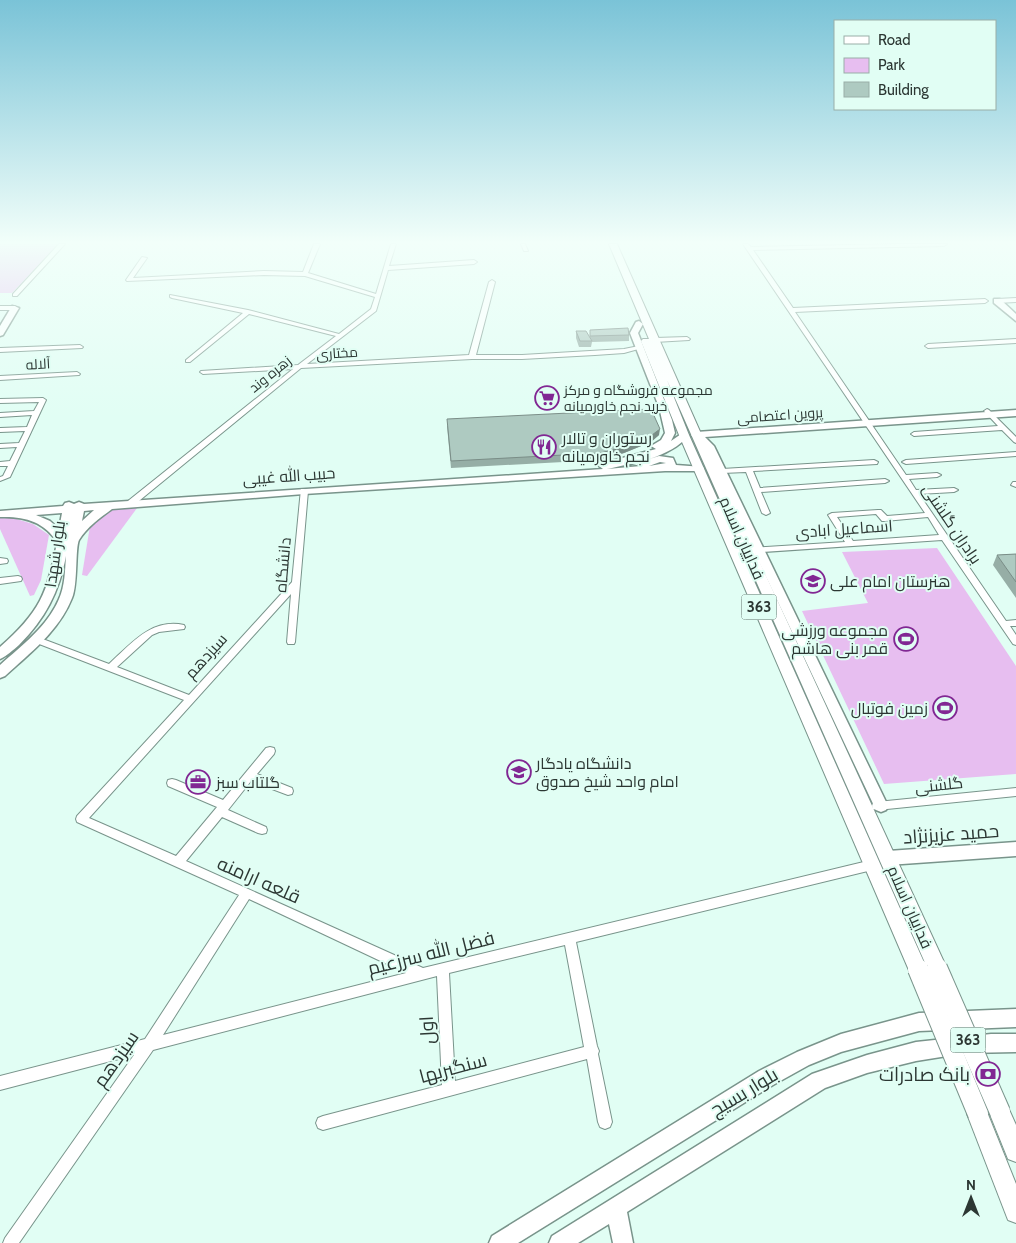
<svg xmlns="http://www.w3.org/2000/svg" width="1016" height="1243" font-family="Cabin,Cairo,sans-serif">
<style>
.green{fill:#e7bef0}
.lines{fill:none;stroke-linecap:round;stroke-linejoin:round}
.street-casing{stroke:#79948b;stroke-width:2}
.secondary-casing{stroke:#79948b;stroke-width:3}
.primary-casing{stroke:#79948b;stroke-width:2}
.street{fill:#fff;fill-rule:evenodd}
.secondary{fill:#fff;fill-rule:evenodd}
.primary{fill:#fff;fill-rule:evenodd}
.primary-bridge-casing{stroke:#79948b;stroke-width:22;stroke-linecap:butt}
.primary-bridge{stroke:#fff;stroke-width:20}
.wall{fill:#96aea6}
.shaded-wall{fill:#7a8d87}
.building{fill:#aecac1;stroke:#7a8d87}
.labels{text-anchor:middle;dominant-baseline:central;stroke-width:4;stroke-linejoin:round;paint-order:stroke}
.far-street-label{font-size:14px;fill:#2c3733;stroke:#e1fef4}
.far-poi-label{font-size:14px;fill:#2c3733;stroke:#e1fef4;text-anchor:start}
.shield{fill:#e1fef4;stroke:#62736d;stroke-width:1}
.shield-label{font-size:15px;font-weight:bold;fill:#2c3733}
.poi-label{font-size:16px;fill:#2c3733;stroke:#e1fef4;text-anchor:start}
.street-label{font-size:16px;fill:#2c3733;stroke:#e1fef4}
.near-street-label{font-size:19px;fill:#2c3733;stroke:#e1fef4}
.near-poi-label{font-size:19px;fill:#2c3733;stroke:#e1fef4;text-anchor:end}
</style>
<rect width="100%" height="100%" fill="#e1fef4"/>
<!-- green -->
<g class="green">
<path d="M0 244H59L12 293H0Z"/>
<path d="M140 504 87 576 82 575 90 526 113 507Z"/>
<path d="M10 517 33 524 49 535 41 580 34 595 30 596 0 529V518Z"/>
<path d="M937 548 1016 666V774L884 784 802 611 868 603 842 552Z"/>
</g>
<g class="lines">
<!-- street casing -->
<g class="street-casing">
<g id="street">
<path d="M59 244H65L17 296H13V294Z"/>
<path d="M314 244H320L308 273 376 294 391 244H396L389 266 474 260 477 262 474 264 388 270 376 311 307 364 469 355 489 282 492 280 495 282 476 355H522L624 349 639 346 642 348 624 353 595 355 522 359H472L301 368 134 505H128L127 503 128 501 293 369 203 374 200 372 201 371 298 365 336 336 249 314 190 362H186V360L243 313 172 298 170 297V295L248 310 339 334 371 309 375 297 305 276 264 275 127 281 126 280 142 257 147 258 133 278 264 271 303 272Z"/>
<path d="M521 244H525L528 251H524Z"/>
<path d="M743 244H748L751 247 898 244H947L944 246 753 250 793 308 985 299 988 301 985 303 795 312 906 475 937 473 941 475 937 477 909 479 916 490 954 488 958 490 954 492 919 494 1006 621 1016 620V626H1010L1016 635V645L1013 644 942 540 749 553 748 551 752 548 845 542 828 515 832 513 878 510H881L887 516 925 513ZM876 514 882 521H885L928 517 939 535 853 541 837 517Z"/>
<path d="M1016 298V302L997 303 994 301 997 299Z"/>
<path d="M0 306H15L18 308 15 310H0Z"/>
<path d="M687 337 690 339 689 340 655 342 652 340 655 338Z"/>
<path d="M1016 339V343L928 348 925 346 928 344Z"/>
<path d="M80 345 83 347 82 348 0 352V348Z"/>
<path d="M77 372 80 374 79 375 0 380V376Z"/>
<path d="M43 398 46 400 10 477 0 481V477L3 476 8 466H0V462L10 461 17 447 0 448V444L19 443 25 431 0 432V428L27 427 32 415 0 417V413L34 411 39 402 0 403V399Z"/>
<path d="M987 409 989 410 1016 437V443L1014 442 1002 430 914 436 911 434 914 432 998 426 984 411Z"/>
<path d="M1016 452V456L906 464 902 462 906 460Z"/>
<path d="M874 460 878 462 877 464 753 471 760 488 885 479 889 481 885 483 761 492 770 513 766 515 762 513 746 472 722 473 718 471 722 469Z"/>
<path d="M1013 482H1016V487L1011 485Z"/>
<path d="M301 489H304L308 491 295 642 294 644H288L287 642 291 594 89 818 176 856 217 807 168 786 167 783 168 780 172 779 176 780 223 800 266 748 270 747 274 748 275 751 274 754 257 774 292 788 293 791 292 794 288 795 251 781 228 810 266 827 267 830 266 833 262 834 258 833 222 817 186 861 423 968 872 860 876 862 878 865 876 868 872 870 576 942 597 1046 599 1051 598 1054 612 1122 610 1127 605 1129 600 1127 598 1122 587 1059 323 1130 318 1128 316 1123 318 1118 323 1116 442 1085 437 976 153 1050 19 1243H3L5 1238 134 1055 0 1090V1076L145 1039 239 895 77 822 76 819 77 816 184 700 34 642 33 640 37 637 40 638 109 664C131 644 151 618 184 625L185 627 184 629 159 632 152 635 117 667 189 695 292 582ZM249 899 406 973 163 1035ZM565 945 584 1047 455 1081 449 973Z"/>
<path d="M0 558 7 559 8 561 7 563 0 564Z"/>
<path d="M18 576 21 577 22 579 21 581 0 584V578Z"/>
<path d="M1016 788V796L877 810 873 809 872 806 873 803 877 802Z"/>
</g>
</g>
<!-- secondary casing -->
<g class="secondary-casing">
<g id="secondary">
<path d="M994 299H1000L1016 314V321L994 303Z"/>
<path d="M12 306 19 308 3 335 0 336V326Z"/>
<path d="M639 321 643 324 638 333 672 420 675 433 671 441 684 432 689 435C670 458 634 463 607 469L641 466 639 464 640 462 659 456 673 458 676 465 703 467 704 469 703 471H665L304 494 112 509C100 518 87 527 79 540 75 548 78 584 72 598 59 631 30 653 5 676L0 678V665C22 645 47 627 59 599 65 586 65 570 66 556 59 592 45 619 19 645 13 650 7 656 0 659V647C39 613 48 593 57 542 44 521 23 516 0 517V511L63 506 65 503 69 502 74 504 79 502 84 504 603 469 599 466 600 464 656 449 651 446 661 440 665 433 659 407 630 333 636 322ZM660 462 666 463 649 466ZM94 510 82 521 84 511ZM62 513 59 529 50 521 36 515Z"/>
<path d="M1016 410V416L705 437 714 446 888 806 886 810 881 812 876 810 705 447 691 435 696 432Z"/>
<path d="M1016 842V856L888 865 882 863 880 858 882 853 888 851Z"/>
<path d="M1016 1009V1027L919 1031 841 1052 809 1065 773 1085 518 1243H489L492 1236 759 1071 797 1052 841 1034 919 1013Z"/>
<path d="M991 1034H1016V1052L966 1053 916 1061 867 1073 825 1088 627 1212 633 1243H613L609 1224 578 1243H549L552 1236 812 1074 867 1055 916 1042Z"/>
</g>
</g>
<!-- primary casing -->
<g class="primary-casing">
<g id="primary">
<path d="M609 244H617L710 454 944 962 946 968 944 974 937 977 930 974 667 380 689 435 927 969 925 975 918 978 911 975 679 435 641 341 643 339H649Z"/>
<path d="M1000 1101 1007 1105 1016 1125V1162L1008 1159 989 1112 993 1105Z"/>
<path d="M978 1103 985 1107 1016 1184V1223L1008 1220 967 1114 971 1107Z"/>
</g>
</g>
<!-- street -->
<use href="#street" class="street"/>
<!-- secondary -->
<use href="#secondary" class="secondary"/>
<!-- primary -->
<use href="#primary" class="primary"/>
<!-- primary-bridge casing -->
<g class="primary-bridge-casing">
<g id="primary-bridge">
<path d="M937 968 1000 1112"/>
<path d="M918 969 978 1114"/>
</g>
</g>
<!-- primary-bridge -->
<use href="#primary-bridge" class="primary-bridge"/>
</g>
<!-- wall -->
<g class="wall">
<path d="M590 330 629 335V341L592 342 591 347H579L576 338V331L590 337Z"/>
<path d="M447 426 659 435 651 442 624 453 600 460 451 468Z"/>
<path d="M1016 554V598L993 565 997 555Z"/>
</g>
<!-- shaded-wall -->
<path class="shaded-wall" d="M660 429 659 435 651 442 624 453 600 460 601 453Z"/>
<!-- building -->
<g class="building">
<path d="M628 328 629 335 590 336V330Z"/>
<path d="M576 331H586L592 341H580Z"/>
<path d="M651 409 660 429 652 435 625 446 601 453 451 461 447 419Z"/>
<path d="M1016 554V582L997 555Z"/>
</g>
<!-- sky -->
<linearGradient id="sky" x2="0" y2="1"><stop stop-color="#7ac3d7"/><stop offset="0.58" stop-color="#f2fffa"/><stop offset="1" stop-color="#f2fffa" stop-opacity="0"/></linearGradient>
<rect width="1016" height="418" fill="url(#sky)"/>
<!-- icons -->
<defs>
<g id="supermarket-ring" transform="scale(1.25)"><circle r="9.5" fill="#e1fef4" stroke="#812793" stroke-width="1.5"/><path d="M-6-5.5h2.5l.6 2H6L4.5 2H-2.5L-4.4-4H-6ZM-1.5 3.2a1.3 1.3 0 1 0 .1 0ZM3 3.2a1.3 1.3 0 1 0 .1 0Z" fill="#812793"/></g>
<g id="restaurant-ring" transform="scale(1.25)"><circle r="9.5" fill="#e1fef4" stroke="#812793" stroke-width="1.5"/><path d="M-5-6h1v4h1v-4h1v4h1v-4h1v5L-1.5 .5V6h-2V.5L-5-1ZM5-6V6H3V1.5H1.5Q1.5-4 5-6Z" fill="#812793"/></g>
<g id="school-ring" transform="scale(1.25)"><circle r="9.5" fill="#e1fef4" stroke="#812793" stroke-width="1.5"/><path d="M0-5L7-2L0 1L-7-2ZM-4 1L0 2.5L4 1V4Q0 6-4 4Z" fill="#812793"/></g>
<g id="stadium-ring" transform="scale(1.25)"><circle r="9.5" fill="#e1fef4" stroke="#812793" stroke-width="1.5"/><path d="M0-5a6.5 5 0 1 0 0 10a6.5 5 0 1 0 0-10ZM-3.5-1.8h7v3.6h-7Z" fill="#812793"/></g>
<g id="university-ring" transform="scale(1.25)"><circle r="9.5" fill="#e1fef4" stroke="#812793" stroke-width="1.5"/><path d="M0-5L7-2L0 1L-7-2ZM-4 1L0 2.5L4 1V4Q0 6-4 4Z" fill="#812793"/></g>
<g id="office-ring" transform="scale(1.25)"><circle r="9.5" fill="#e1fef4" stroke="#812793" stroke-width="1.5"/><path d="M-6-3h4V-5.5h4V-3h4V5H-6ZM-1-4.5V-3h2v-1.5ZM-6 0V1H6V0Z" fill="#812793"/></g>
<g id="bank-ring" transform="scale(1.25)"><circle r="9.5" fill="#e1fef4" stroke="#812793" stroke-width="1.5"/><path d="M-6-4H6V4H-6ZM0-2.3a2.3 2.3 0 1 0 0 4.6a2.3 2.3 0 1 0 0-4.6Z" fill="#812793"/></g>
</defs>
<g fill-rule="evenodd">
<use href="#supermarket-ring" x="547" y="398"/>
<use href="#restaurant-ring" x="544" y="447"/>
<use href="#school-ring" x="813" y="581"/>
<use href="#stadium-ring" x="906" y="639"/>
<use href="#stadium-ring" x="945" y="708"/>
<use href="#university-ring" x="519" y="772"/>
<use href="#office-ring" x="198" y="782"/>
<use href="#bank-ring" x="988" y="1074"/>
</g>
<g class="labels">
<!-- far-street labels -->
<g class="far-street-label">
<text transform="translate(337 353) rotate(-4)">مختاری</text>
<text transform="translate(38 364) rotate(-3)">آلاله</text>
<text transform="translate(270 374) rotate(-39)">زهره وند</text>
<text transform="translate(780 415) rotate(-4)">پروین اعتصامی</text>
</g>
<!-- far-poi labels -->
<g class="far-poi-label">
<text x="564" y="390">مجموعه فروشگاه و مرکز<tspan x="564" dy="16">خرید نجم خاورمیانه</tspan></text>
</g>
<!-- shield labels -->
<g class="shield">
<rect x="741.5" y="594.5" width="35" height="25" rx="4"/>
<rect x="950.5" y="1027.5" width="35" height="25" rx="4"/>
</g>
<g class="shield-label">
<text x="759" y="607">363</text>
<text x="968" y="1040">363</text>
</g>
<!-- poi labels -->
<g class="poi-label">
<text x="562" y="438">رستوران و تالار<tspan x="562" dy="18">نجم خاورمیانه</tspan></text>
<text x="830" y="581">هنرستان امام علی</text>
<text x="888" y="630" text-anchor="end">مجموعه ورزشی<tspan x="888" dy="18">قمر بنی هاشم</tspan></text>
<text x="928" y="708" text-anchor="end">زمین فوتبال</text>
<text x="536" y="763">دانشگاه یادگار<tspan x="536" dy="18">امام واحد شیخ صدوق</tspan></text>
<text x="216" y="782">گلتاب سبز</text>
</g>
<!-- street labels -->
<g class="street-label">
<text transform="translate(289 476) rotate(-4)">حبیب الله غیبی</text>
<text transform="translate(952 524) rotate(56)">برادران گلشنی</text>
<text transform="translate(844 529) rotate(-4)">اسماعیل ابادی</text>
<text transform="translate(742 538) rotate(66)">فداییان اسلام</text>
<text transform="translate(55 554) rotate(-82)">بلوار شهدا</text>
<text transform="translate(283 565) rotate(-85)">دانشگاه</text>
<text transform="translate(206 656) rotate(-48)">سیزدهم</text>
<text transform="translate(939 785) rotate(-6)">گلشنی</text>
<text transform="translate(910 907) rotate(66)">فداییان اسلام</text>
</g>
<!-- near-street labels -->
<g class="near-street-label">
<text transform="translate(951 834) rotate(-4)">حمید عزیزنژاد</text>
<text transform="translate(259 880) rotate(24)">قلعه ارامنه</text>
<text transform="translate(431 953) rotate(-14)">فضل الله سرزعیم</text>
<text transform="translate(427 1030) rotate(-93)">اول</text>
<text transform="translate(116 1059) rotate(-55)">سیزدهم</text>
<text transform="translate(453 1068) rotate(-15)">سنگبریها</text>
<text transform="translate(744 1092) rotate(-31)">بلوار بسیج</text>
</g>
<!-- near-poi labels -->
<g class="near-poi-label">
<text x="970" y="1074">بانک صادرات</text>
</g>
</g>
<!-- legend -->
<rect x="834" y="20" width="162" height="90" fill="#e1fef4" stroke="#99aea7"/>
<rect x="844" y="36" width="25" height="8" fill="#ffffff" stroke="#99aea7"/>
<text x="878" y="45" font-size="15" fill="#2c3733">Road</text>
<rect x="844" y="58" width="25" height="15" fill="#e7bef0" stroke="#99aea7"/>
<text x="878" y="70" font-size="15" fill="#2c3733">Park</text>
<rect x="844" y="82" width="25" height="15" fill="#aecac1" stroke="#99aea7"/>
<text x="878" y="95" font-size="15" fill="#2c3733">Building</text>
<!-- north arrow -->
<g transform="translate(971 1198)" stroke="#e1fef4" stroke-width="4" paint-order="stroke">
<path d="M0-4L9 19L0 12L-9 19Z" fill="#2c3733"/>
<text y="-8" font-size="14" font-weight="bold" text-anchor="middle" fill="#2c3733">N</text>
</g>
</svg>
